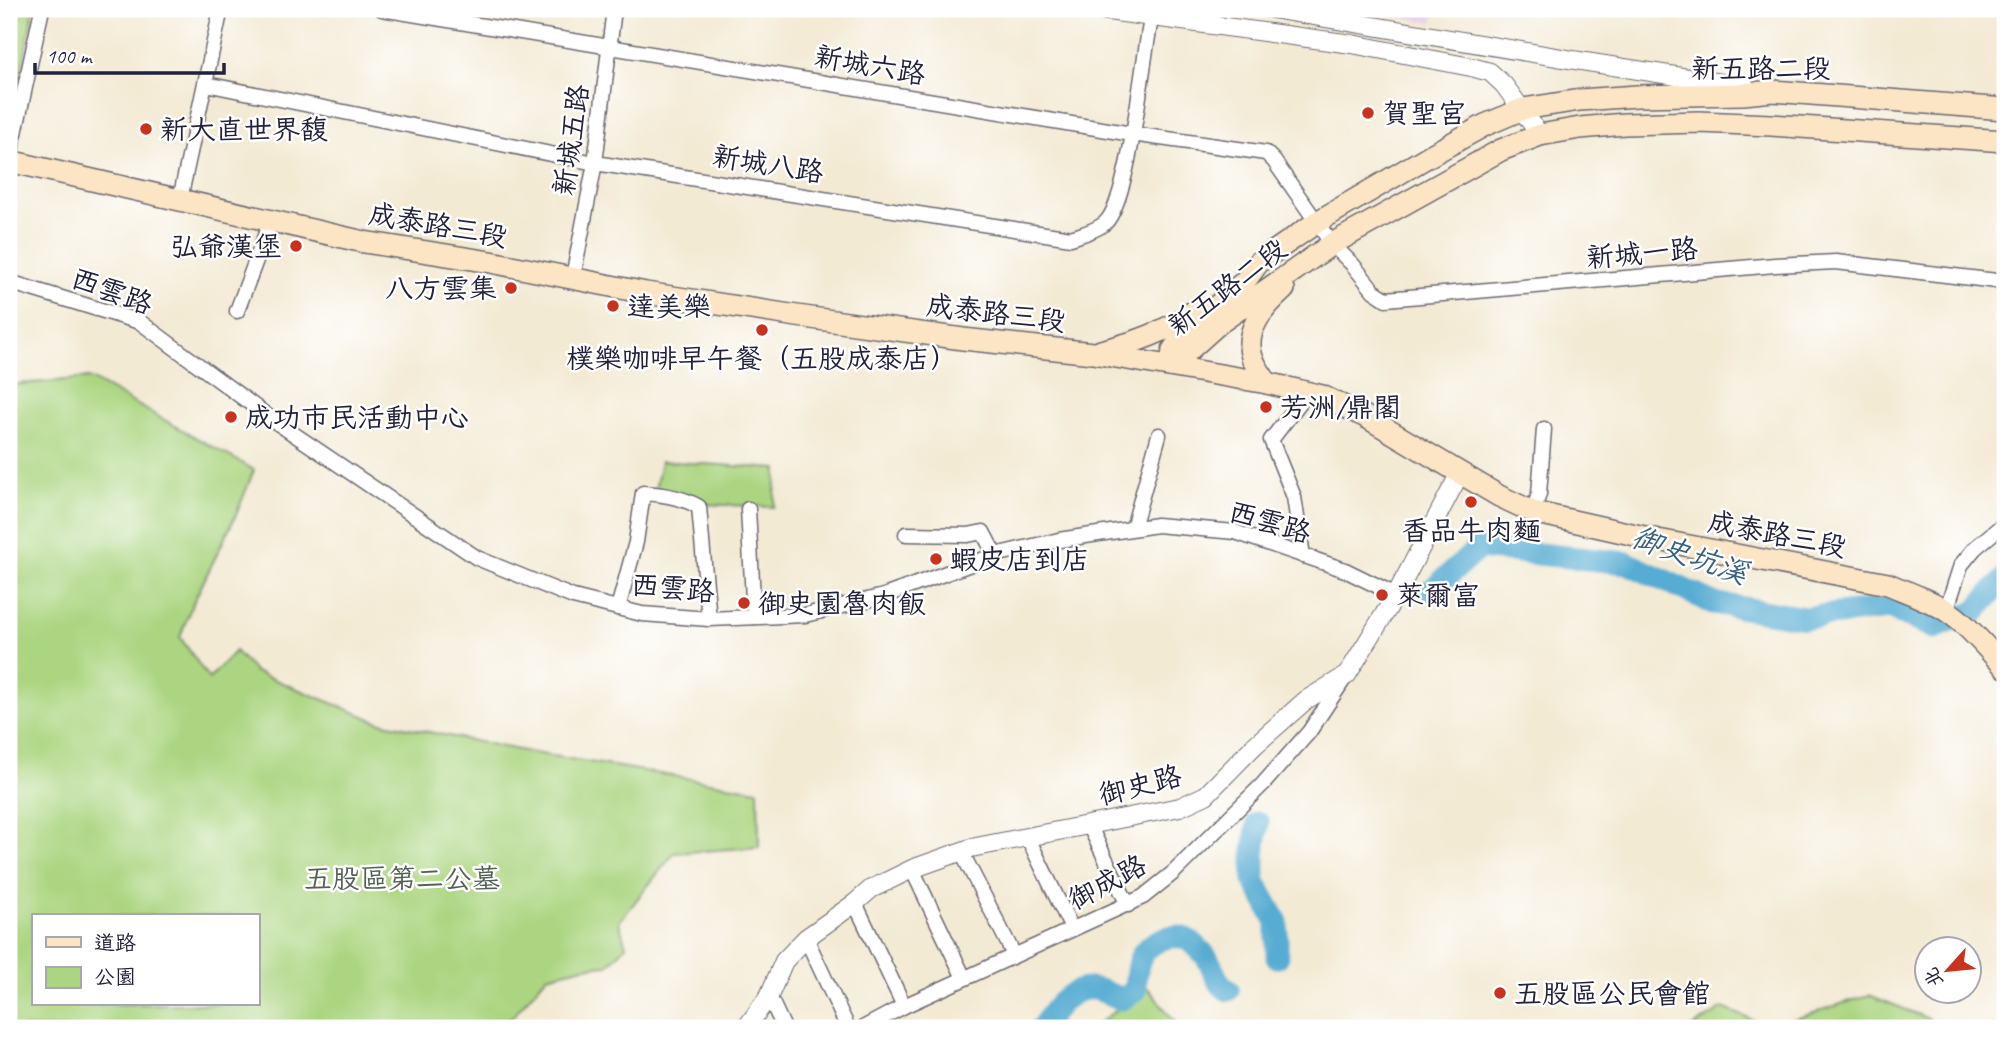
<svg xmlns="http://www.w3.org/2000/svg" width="2014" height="1037" font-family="Caveat,'LXGW WenKai TC',sans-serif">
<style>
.built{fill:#e9d2ee}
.green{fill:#acd581;stroke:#677c5e;stroke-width:2;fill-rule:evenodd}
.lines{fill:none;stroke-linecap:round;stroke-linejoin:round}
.river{stroke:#56acd2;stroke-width:23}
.minor-casing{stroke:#6b6871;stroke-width:17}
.tertiary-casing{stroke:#6b6871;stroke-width:20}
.secondary-casing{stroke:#6b6871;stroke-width:24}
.minor{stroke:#fff;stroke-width:14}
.tertiary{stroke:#fff;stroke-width:18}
.secondary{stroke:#fce5c4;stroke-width:21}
.poi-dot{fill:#c8321e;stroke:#fff;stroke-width:2.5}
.labels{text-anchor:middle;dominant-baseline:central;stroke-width:5;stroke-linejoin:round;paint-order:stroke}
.street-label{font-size:28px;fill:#22223b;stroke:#fff}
.poi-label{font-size:28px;fill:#22223b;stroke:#fff;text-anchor:start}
.park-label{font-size:28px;fill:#526154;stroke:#fff}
.water-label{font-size:30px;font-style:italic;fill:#39607f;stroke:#fff}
</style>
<rect width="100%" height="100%" fill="#fff"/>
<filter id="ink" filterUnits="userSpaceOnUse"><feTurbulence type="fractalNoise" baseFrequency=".0143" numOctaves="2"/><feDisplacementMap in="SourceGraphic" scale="14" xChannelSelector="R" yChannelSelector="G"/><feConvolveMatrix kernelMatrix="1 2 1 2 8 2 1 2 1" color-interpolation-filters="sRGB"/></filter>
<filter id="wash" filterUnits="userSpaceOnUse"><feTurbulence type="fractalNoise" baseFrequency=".00686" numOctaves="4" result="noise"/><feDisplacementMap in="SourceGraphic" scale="28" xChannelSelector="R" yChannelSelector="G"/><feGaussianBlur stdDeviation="1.57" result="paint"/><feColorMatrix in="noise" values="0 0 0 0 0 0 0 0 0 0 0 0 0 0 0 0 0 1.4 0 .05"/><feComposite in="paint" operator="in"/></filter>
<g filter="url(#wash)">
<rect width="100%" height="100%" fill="#f3ead4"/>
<!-- built -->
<path class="built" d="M1345 9H1435L1433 22Z"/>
<!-- green -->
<g class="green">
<path d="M9 9H34L9 134Z"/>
<path d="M89 378 254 470 236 515 192 605 180 637 209 679 235 651 255 672 379 722 534 753 758 790 759 847 674 853 619 922 626 946 608 965 584 967 547 976 503 1028H9V385ZM33 916H257V1004H33Z"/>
<path d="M661 461 777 469 774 507 700 504 655 490Z"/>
<path d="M1147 987 1180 1028H1098L1095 1026Z"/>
<path d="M1869 995 1929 1019 1931 1028H1692L1723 1008 1770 1027Z"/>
</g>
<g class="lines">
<!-- river -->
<g class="river">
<path d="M1431 591 1479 548 1627 563 1713 603 1805 618 1889 608 1934 628 1975 612 2005 578"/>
<path d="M1258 823 1254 851V880L1277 922V957"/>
<path d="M1041 1028C1054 1011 1069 986 1094 989 1103 990 1113 996 1122 999L1135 991C1137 967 1136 951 1160 940 1181 931 1194 941 1207 958 1215 970 1215 982 1228 990"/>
</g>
</g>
</g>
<g filter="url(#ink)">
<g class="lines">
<!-- minor casing -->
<g class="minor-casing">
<g id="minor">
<path d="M382 9 1132 134 1266 153 1274 161 1332 244 1353 265 1374 291 1386 299 1775 265 1836 262 2005 282"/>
<path d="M206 84 595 163 1071 238C1082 234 1096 231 1105 223 1131 199 1143 50 1153 9"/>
<path d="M9 161 42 9"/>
<path d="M180 199 221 9"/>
<path d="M573 277 595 163 614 9"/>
<path d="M9 282 140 322 273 420 477 558 573 597 642 614 709 619 805 615 884 596 995 555 1059 540 1157 525 1235 532 1345 570 1396 595"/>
<path d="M237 311 271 220"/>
<path d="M748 509 754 617"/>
<path d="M1533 512 1539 494 1544 429"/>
<path d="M1133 528 1159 435"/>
<path d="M906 534 968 535 983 532 995 555"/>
<path d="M1303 556 1294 497 1271 440 1307 393"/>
<path d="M618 608 636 542 643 493C661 494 683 497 699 507L709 619"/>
<path d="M1946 611 1961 565 1975 548 2005 523"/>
<path d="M1089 825 1128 905"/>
<path d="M1027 836 1072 929"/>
<path d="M961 851 1014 955"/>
<path d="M912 869 964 978"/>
<path d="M855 903 904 1006"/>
<path d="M806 938 848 1028"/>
<path d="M769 996 784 1028"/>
<path d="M863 1028 904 1006 1143 897 1173 873 1263 784 1309 732 1344 679"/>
</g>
</g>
<!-- tertiary casing -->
<g class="tertiary-casing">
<g id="tertiary">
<path d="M1093 9 1352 44 1471 67 1490 72 1504 85 1540 135"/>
<path d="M1272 9 1574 60 1746 87"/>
<path d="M746 1028 769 996 784 961 806 938 855 903 871 889 912 869 971 848 1180 807 1206 795 1254 746 1306 700 1347 675 1396 595 1460 473"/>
</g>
</g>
<!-- secondary casing -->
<g class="secondary-casing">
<g id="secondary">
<path d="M9 161 364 242 491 262 646 293 797 316 963 339 1093 353 1267 383 1322 396 1366 417 1499 496 1533 512 1658 540 1888 584C1907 592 1926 599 1944 609 1968 624 1985 647 2005 667"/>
<path d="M1101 351C1137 342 1166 332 1196 310"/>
<path d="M1179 359 1218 324 1332 244 1501 150 1540 135 1580 128 1625 124 1699 122 1771 125 2005 141"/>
<path d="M1171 366 1173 350 1181 338 1245 281 1259 262 1317 222 1429 156 1485 125 1523 109 1580 100 1637 96 1743 94 1773 91 2005 109"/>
<path d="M1267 383C1262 375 1255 366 1252 357 1243 330 1265 306 1284 289"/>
</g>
</g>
<!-- minor -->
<use href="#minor" class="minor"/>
<!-- tertiary -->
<use href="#tertiary" class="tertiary"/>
<!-- secondary -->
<use href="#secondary" class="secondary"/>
</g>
</g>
<!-- markers -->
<g class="poi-dot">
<circle cx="1368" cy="113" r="7"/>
<circle cx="146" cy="129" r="7"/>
<circle cx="296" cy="246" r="7"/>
<circle cx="511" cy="288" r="7"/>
<circle cx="613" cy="306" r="7"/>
<circle cx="762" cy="330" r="7"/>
<circle cx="1266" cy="407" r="7"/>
<circle cx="231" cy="417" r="7"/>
<circle cx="1471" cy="502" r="7"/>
<circle cx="936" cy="559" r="7"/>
<circle cx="1382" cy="595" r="7"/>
<circle cx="744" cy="603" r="7"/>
<circle cx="1500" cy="993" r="7"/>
</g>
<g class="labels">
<!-- street labels -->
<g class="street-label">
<text transform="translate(870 65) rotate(10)">新城六路</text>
<text x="1761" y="68">新五路二段</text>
<text transform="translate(571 140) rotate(-82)">新城五路</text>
<text transform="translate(768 164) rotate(9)">新城八路</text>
<text transform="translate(438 225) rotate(10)">成泰路三段</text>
<text transform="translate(1642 253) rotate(-5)">新城一路</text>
<text transform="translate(1227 287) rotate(-37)">新五路二段</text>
<text transform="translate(112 291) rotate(20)">西雲路</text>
<text transform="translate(996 313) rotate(7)">成泰路三段</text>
<text transform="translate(1270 522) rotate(16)">西雲路</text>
<text transform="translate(1777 534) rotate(11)">成泰路三段</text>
<text transform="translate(673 588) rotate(5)">西雲路</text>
<text transform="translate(1140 785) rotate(-14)">御史路</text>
<text transform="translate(1107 882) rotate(-28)">御成路</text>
</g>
<!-- poi labels -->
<g class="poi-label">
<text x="1382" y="113">賀聖宮</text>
<text x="160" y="129">新大直世界馥</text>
<text x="282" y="246" text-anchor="end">弘爺漢堡</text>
<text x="497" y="288" text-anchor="end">八方雲集</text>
<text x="627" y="306">達美樂</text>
<text x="762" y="358" text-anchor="middle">樸樂咖啡早午餐（五股成泰店）</text>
<text x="1280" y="407">芳洲/鼎閣</text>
<text x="245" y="417">成功市民活動中心</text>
<text x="1471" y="530" text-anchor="middle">香品牛肉麵</text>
<text x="950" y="559">蝦皮店到店</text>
<text x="1396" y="595">萊爾富</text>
<text x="758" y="603">御史園魯肉飯</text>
<text x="1514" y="993">五股區公民會館</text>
</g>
<!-- park labels -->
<g class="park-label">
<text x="402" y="878">五股區第二公墓</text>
</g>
<!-- water labels -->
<g class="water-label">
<text transform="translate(1690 555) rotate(19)">御史坑溪</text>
</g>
</g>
<!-- margin -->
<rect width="2014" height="1037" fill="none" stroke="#fff" stroke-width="35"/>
<!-- legend -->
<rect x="32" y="914" width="228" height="91" fill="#ffffff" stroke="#a7a7b1" stroke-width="2"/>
<rect x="46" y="937" width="35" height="10" fill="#fce5c4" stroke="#a7a7b1" stroke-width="2"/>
<text x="94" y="950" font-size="21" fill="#22223b">道路</text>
<rect x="46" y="967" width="35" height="21" fill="#acd581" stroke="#a7a7b1" stroke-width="2"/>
<text x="94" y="984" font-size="21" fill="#22223b">公園</text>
<!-- north arrow -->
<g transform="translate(1948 970) rotate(243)"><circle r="33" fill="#ffffff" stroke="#a7a7b1" stroke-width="2"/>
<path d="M0-5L12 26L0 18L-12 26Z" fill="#c8321e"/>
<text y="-10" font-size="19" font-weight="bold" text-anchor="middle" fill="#22223b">北</text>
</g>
<!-- scale -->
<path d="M35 63v10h189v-10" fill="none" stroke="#22223b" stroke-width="3.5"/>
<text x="46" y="63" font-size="21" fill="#22223b" stroke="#ffffff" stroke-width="5" paint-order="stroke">100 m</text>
</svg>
